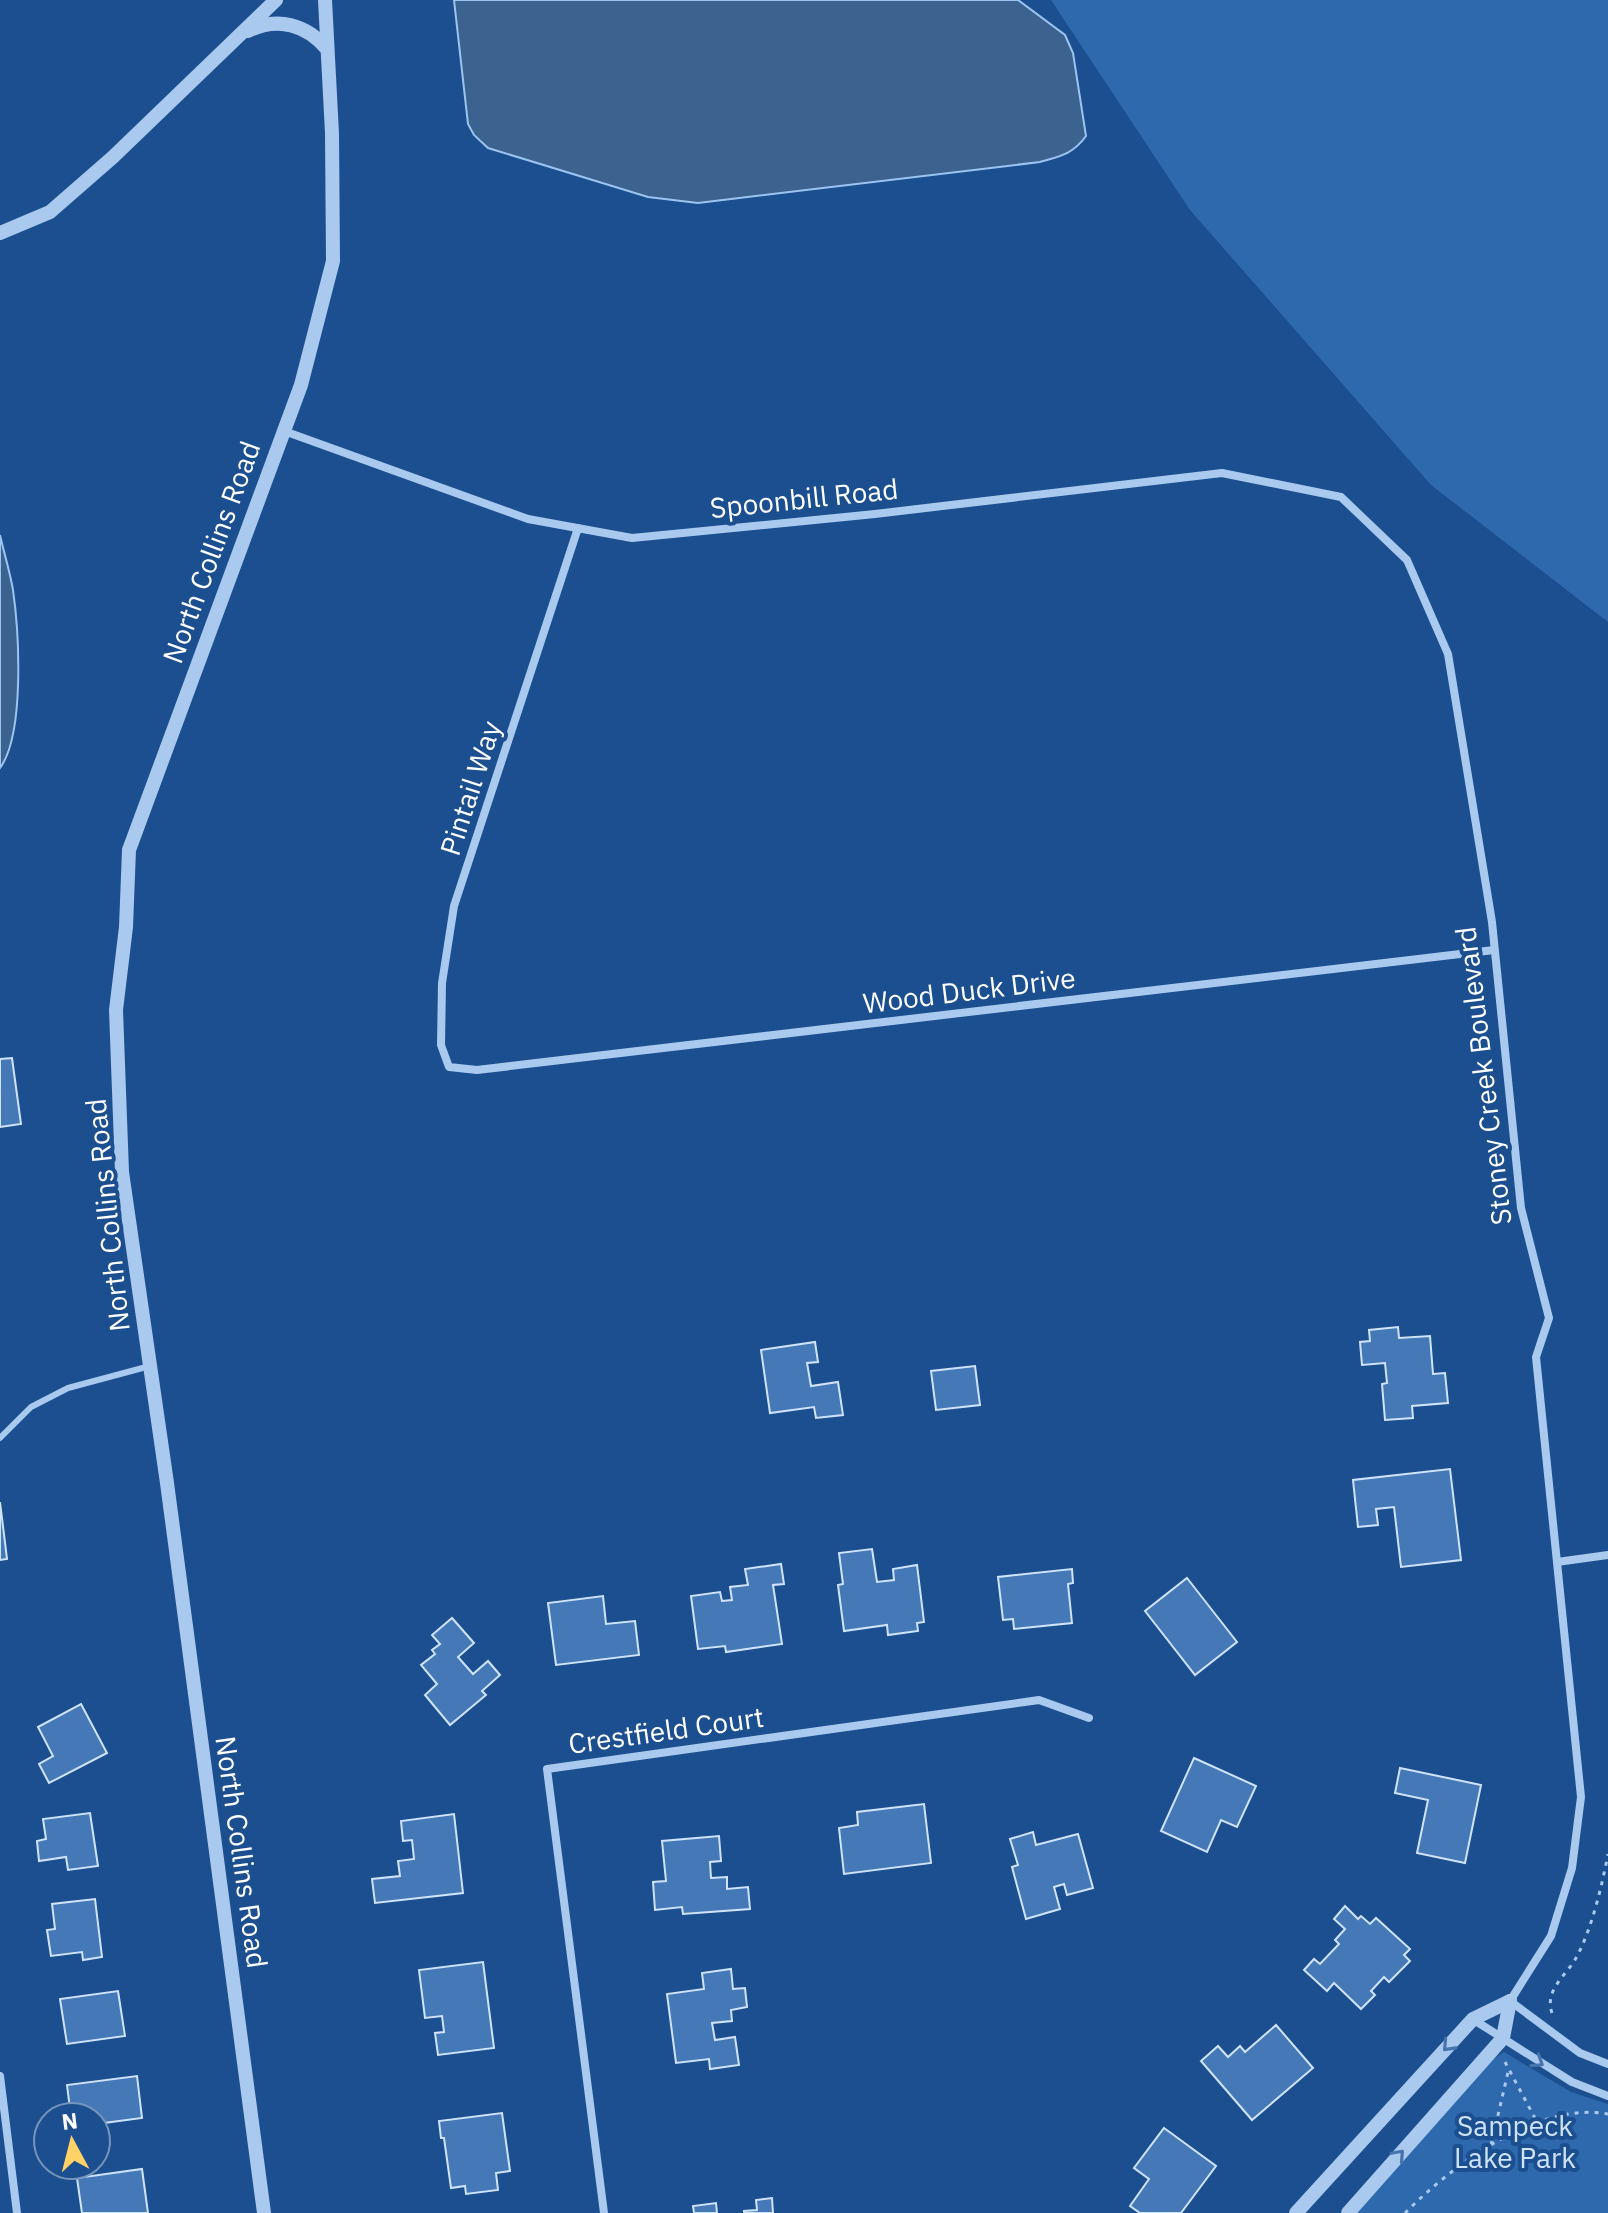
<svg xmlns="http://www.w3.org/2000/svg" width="1608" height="2213" font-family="'IBM Plex Sans',sans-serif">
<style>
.green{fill:#2e69ad}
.water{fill:#3c6290;stroke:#9cc4f0;stroke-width:2}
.building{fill:#4478b7;stroke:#cfe3fa;stroke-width:2}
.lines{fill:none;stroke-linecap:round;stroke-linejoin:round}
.path{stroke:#a9c9ee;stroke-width:3;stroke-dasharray:4 6;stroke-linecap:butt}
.service{stroke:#a9c9ee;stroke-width:6}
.minor{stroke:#a9c9ee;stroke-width:8}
.tertiary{stroke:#a9c9ee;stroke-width:14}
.oneway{stroke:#4674ac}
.labels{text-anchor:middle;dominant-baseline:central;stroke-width:8;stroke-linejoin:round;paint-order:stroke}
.street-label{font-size:28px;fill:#fff;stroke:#1b4f8f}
.park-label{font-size:28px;fill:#cfe3fa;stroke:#1b4f8f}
</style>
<rect width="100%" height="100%" fill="#1b4f8f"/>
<!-- green -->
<g class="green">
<path d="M1051 0H1608V622L1431 485 1190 210Z"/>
<path d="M1504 2052 1571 2092 1608 2104V2213H1357L1492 2060Z"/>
</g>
<!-- water -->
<g class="water">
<path d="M454 0H1018L1065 35 1073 53 1086 136C1073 154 1061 156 1040 162L698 203 648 197 488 148 474 135 468 124Z"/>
<path d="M0 535C4 553 10 572 13 590 19 632 25 734 0 768Z"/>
</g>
<!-- building -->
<g class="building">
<path d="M12 1058 21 1124 0 1127V1059Z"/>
<path d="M1398 1327 1399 1338 1430 1336 1433 1374 1445 1373 1448 1403 1412 1406 1413 1418 1385 1420 1382 1384 1387 1383 1385 1363 1362 1365 1360 1342 1370 1341 1369 1330Z"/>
<path d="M815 1342 818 1362 807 1363 811 1386 838 1382 843 1415 816 1418 814 1407 770 1413 761 1350Z"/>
<path d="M975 1366 980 1405 936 1410 931 1371Z"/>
<path d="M1450 1469 1461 1560 1401 1567 1394 1507 1376 1509 1378 1525 1358 1527 1353 1480Z"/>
<path d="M0 1502 7 1559 0 1560Z"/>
<path d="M872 1549 877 1582 894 1580 893 1569 917 1565 924 1622 917 1623 918 1631 888 1635 887 1625 844 1631 838 1585 843 1584 839 1553Z"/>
<path d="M781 1564 784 1584 773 1585 782 1644 726 1652 725 1646 698 1649 691 1596 720 1592 722 1601 732 1600 730 1587 748 1585 745 1569Z"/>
<path d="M1072 1569 1073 1583 1068 1584 1072 1623 1014 1629 1013 1619 1003 1620 998 1577Z"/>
<path d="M1187 1578 1237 1642 1195 1675 1145 1611Z"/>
<path d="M603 1596 606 1624 635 1621 639 1655 556 1665 548 1603Z"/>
<path d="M452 1618 474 1643 458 1657 473 1674 488 1661 500 1675 482 1691 486 1695 450 1725 425 1695 437 1684 421 1665 435 1654 432 1650 440 1644 432 1635Z"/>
<path d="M81 1704 107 1753 49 1783 39 1764 53 1756 38 1727Z"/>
<path d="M1194 1758 1256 1786 1237 1827 1221 1820 1207 1852 1161 1831Z"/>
<path d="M1400 1768 1481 1785 1465 1863 1417 1853 1428 1800 1395 1793Z"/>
<path d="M924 1804 931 1863 844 1874 839 1828 858 1825 857 1812Z"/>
<path d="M90 1813 98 1866 68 1870 66 1857 39 1861 37 1841 46 1839 43 1819Z"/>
<path d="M454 1814 463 1893 375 1903 372 1879 400 1876 398 1861 414 1859 412 1840 403 1841 401 1821Z"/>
<path d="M1033 1832 1036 1845 1078 1834 1093 1888 1067 1895 1064 1884 1054 1887 1060 1909 1026 1919 1012 1867 1018 1865 1010 1839Z"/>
<path d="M719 1836 721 1861 710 1862 711 1878 727 1877V1889L748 1887 750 1909 683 1914 682 1907 655 1910 653 1882 666 1881 662 1841Z"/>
<path d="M95 1899 102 1957 83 1960 82 1952 51 1956 47 1930 55 1929 52 1904Z"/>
<path d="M1345 1906 1358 1919 1361 1916 1370 1924 1376 1918 1410 1949 1404 1955 1410 1961 1389 1982 1384 1977 1371 1991 1375 1995 1361 2009 1334 1983 1327 1991 1304 1970 1314 1959 1320 1964 1339 1944 1335 1940 1345 1929 1334 1919Z"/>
<path d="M483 1962 494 2048 438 2055 435 2033 444 2032 442 2016 425 2018 419 1970Z"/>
<path d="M731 1969 733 1989 745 1988 747 2007 731 2010 732 2021 712 2023 715 2040 735 2037 739 2065 710 2069 709 2059 676 2063 667 1994 704 1989 702 1973Z"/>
<path d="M118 1991 125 2036 67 2044 60 1999Z"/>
<path d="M1276 2025 1313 2068 1252 2120 1201 2061 1218 2046 1228 2057 1240 2046 1245 2052Z"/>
<path d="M137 2076 142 2118 96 2124V2117H71L67 2085Z"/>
<path d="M502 2113 510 2171 496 2173 498 2190 466 2194 465 2186 451 2188 444 2138H441L439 2121Z"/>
<path d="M1164 2128 1216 2166 1181 2213H1140L1130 2206 1149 2179 1134 2168Z"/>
<path d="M142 2169 148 2213H82L77 2178Z"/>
<path d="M772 2198 773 2213H744V2211L757 2210 756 2200Z"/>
<path d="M716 2203 717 2213H694L693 2206Z"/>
</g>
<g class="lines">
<!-- path -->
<g class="path">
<path d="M1552 2013C1544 1990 1566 1976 1576 1958 1592 1929 1602 1885 1608 1854"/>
<path d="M1505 2062 1537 2122"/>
<path d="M1491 2145 1509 2068"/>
<path d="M1405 2213C1452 2166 1537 2101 1608 2114"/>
</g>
<!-- service -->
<path class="service" d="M0 1438 31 1407 68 1388 150 1366"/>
<!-- minor -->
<g class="minor">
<path d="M284 431 528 519 632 538 875 514 1222 473 1341 497 1407 560 1448 654 1492 922 1521 1208 1549 1318 1536 1357 1581 1797 1572 1868 1551 1936 1510 2001 1580 2053 1608 2064"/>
<path d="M578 528 454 906 442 983 441 1045 449 1067 477 1070 1494 950"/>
<path d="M1557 1562 1608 1555"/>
<path d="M1474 2020 1572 2082 1608 2096"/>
<path d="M0 2076 17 2213"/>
<path d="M604 2213 547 1769 1039 1700 1089 1718"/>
</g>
<!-- tertiary -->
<g class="tertiary">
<path d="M248 31C278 16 307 25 327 49"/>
<path d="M0 233 50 212 113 157 276 0"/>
<path d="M264 2213 167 1483 122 1172 116 1010 126 927 129 850 301 385 333 261 332 133 325 0"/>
<path d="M1296 2213 1473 2019 1510 2001"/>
<path d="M1348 2213 1503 2038 1510 2001"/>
</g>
</g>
<!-- one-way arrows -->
<defs><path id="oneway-chevron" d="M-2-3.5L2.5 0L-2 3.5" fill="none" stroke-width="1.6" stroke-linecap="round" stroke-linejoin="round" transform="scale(2)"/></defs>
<g class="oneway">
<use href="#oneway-chevron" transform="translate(1448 2046) rotate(133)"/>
<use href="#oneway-chevron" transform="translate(1538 2062) rotate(33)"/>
<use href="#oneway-chevron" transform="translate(1399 2155) rotate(-48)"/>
</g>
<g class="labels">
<!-- street labels -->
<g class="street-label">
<text transform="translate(804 498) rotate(-6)">Spoonbill Road</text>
<text transform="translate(211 552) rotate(-70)">North Collins Road</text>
<text transform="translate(470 788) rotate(-72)">Pintail Way</text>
<text transform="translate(969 990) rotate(-7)">Wood Duck Drive</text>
<text transform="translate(1483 1076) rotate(-97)">Stoney Creek Boulevard</text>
<text transform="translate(107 1215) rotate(-96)">North Collins Road</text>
<text transform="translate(666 1730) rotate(-8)">Crestfield Court</text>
<text transform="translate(242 1852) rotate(82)">North Collins Road</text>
</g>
<!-- park labels -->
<g class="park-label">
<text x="1515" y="2125">Sampeck<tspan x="1515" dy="32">Lake Park</tspan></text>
</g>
</g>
<!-- north arrow -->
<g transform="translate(72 2141) rotate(353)"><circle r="38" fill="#1b4f8f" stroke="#7695bc" stroke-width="2"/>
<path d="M0-6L14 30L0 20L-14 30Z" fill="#ffd166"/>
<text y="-12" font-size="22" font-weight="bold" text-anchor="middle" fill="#ffffff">N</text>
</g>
</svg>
